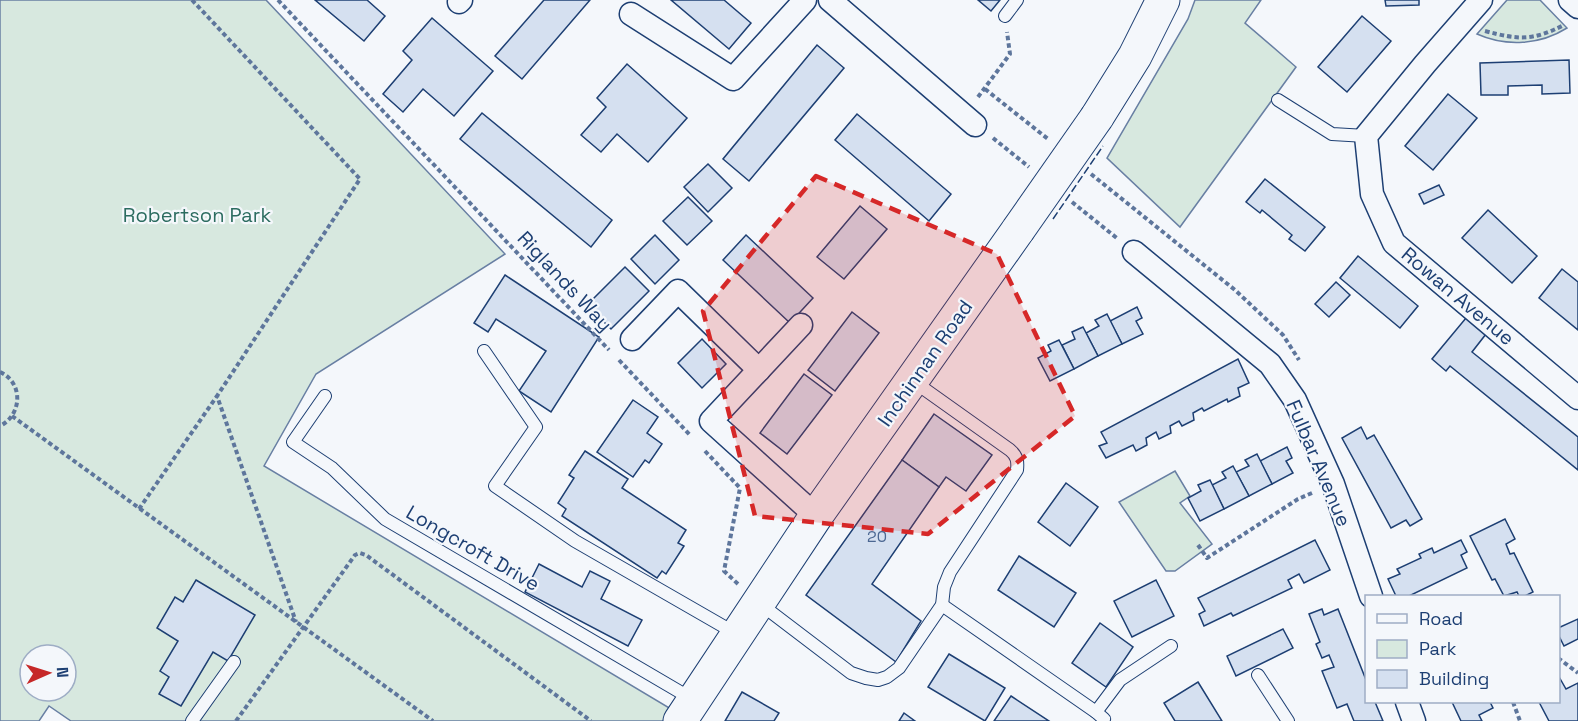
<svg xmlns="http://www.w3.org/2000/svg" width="1578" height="721" font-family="'Space Grotesk',sans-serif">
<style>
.green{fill:#d7e8df;stroke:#687fa3;stroke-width:1.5;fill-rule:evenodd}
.building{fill:#d5e0f0;stroke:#1d3f73;stroke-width:1.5}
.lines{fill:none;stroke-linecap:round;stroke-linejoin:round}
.lane-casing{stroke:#1d3f73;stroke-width:14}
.street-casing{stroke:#1d3f73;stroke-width:25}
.primary-casing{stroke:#1d3f73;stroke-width:35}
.path{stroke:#5e769c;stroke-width:4;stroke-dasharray:4.5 3;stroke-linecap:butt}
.lane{stroke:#f4f7fb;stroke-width:12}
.street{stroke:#f4f7fb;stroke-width:22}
.primary{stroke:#f4f7fb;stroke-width:33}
.primary-bridge-casing{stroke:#1d3f73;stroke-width:35;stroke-linecap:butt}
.primary-bridge{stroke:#f4f7fb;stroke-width:33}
.fence{stroke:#1d3f73;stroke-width:1.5;stroke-dasharray:8 3;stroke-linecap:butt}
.marked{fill:#d62828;fill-opacity:0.2;stroke:#d62828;stroke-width:4.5;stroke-dasharray:12 8;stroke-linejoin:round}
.labels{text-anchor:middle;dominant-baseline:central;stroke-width:4.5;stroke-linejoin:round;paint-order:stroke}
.number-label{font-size:16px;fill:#4b6792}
.park-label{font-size:20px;fill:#2c6c60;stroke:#f4f7fb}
.street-label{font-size:20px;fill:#1d3f73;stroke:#f4f7fb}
</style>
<rect width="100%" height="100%" fill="#f4f7fb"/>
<!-- green -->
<g class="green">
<path d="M0 0H266L505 254 316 374 264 466 671 709 663 721H71L49 706 39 721H0ZM30 655H66V691H30Z"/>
<path d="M1195 0H1261L1245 23 1296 67 1180 227 1107 158 1188 19Z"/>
<path d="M1507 0H1540L1567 28C1540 45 1506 47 1477 34Z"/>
<path d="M1175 471 1190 496 1180 503 1212 544 1175 571H1166L1119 502Z"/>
</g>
<!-- building -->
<g class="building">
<path d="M315 0H367L385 16 364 41Z"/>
<path d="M544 0H590L522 79 495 56Z"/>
<path d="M671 0H724L751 23 729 49Z"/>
<path d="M978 0H1000L991 11Z"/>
<path d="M1385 0H1419V5L1386 6Z"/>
<path d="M1362 16 1391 41 1347 92 1318 67Z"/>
<path d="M432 18 493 71 454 116 423 89 403 112 383 94 412 60 403 51Z"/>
<path d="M817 45 844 68 749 181 723 159Z"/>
<path d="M1569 60 1570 93 1542 94V85L1508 86V95H1481L1480 63Z"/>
<path d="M627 64 687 118 648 162 617 134 601 152 581 135 606 107 597 98Z"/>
<path d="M1448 94 1477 118 1433 170 1405 146Z"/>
<path d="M482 113 612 220 591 247 460 139Z"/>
<path d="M857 114 951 194 929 221 835 140Z"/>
<path d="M708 164 732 188 708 212 684 187Z"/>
<path d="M1265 179 1325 227 1305 251 1289 239 1292 235 1262 210 1260 213 1246 202Z"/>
<path d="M1439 185 1444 195 1424 204 1419 194Z"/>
<path d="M688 197 712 221 687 245 663 221Z"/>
<path d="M860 206 887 229 844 279 817 257Z"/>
<path d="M1488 210 1537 256 1512 283 1462 238Z"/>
<path d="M655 235 679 260 655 284 631 259Z"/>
<path d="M746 235 813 298 790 323 723 260Z"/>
<path d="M1358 256 1418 306 1400 328 1340 278Z"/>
<path d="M625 267 649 291 611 329 587 305Z"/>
<path d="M1562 269 1578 282V330L1539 298Z"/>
<path d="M505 275 599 337 551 412 519 391 546 351 496 319 488 332 474 323Z"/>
<path d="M1336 282 1350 295 1329 317 1315 304Z"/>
<path d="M1137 307 1142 318 1136 321 1143 334 1122 344 1110 321Z"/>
<path d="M852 312 879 333 835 391 808 370Z"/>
<path d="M1107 314 1122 344 1098 356 1086 333 1099 326 1095 320Z"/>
<path d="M1466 318 1486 334 1472 352 1578 437V470L1450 366 1446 371 1432 359Z"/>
<path d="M1083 327 1098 356 1074 369 1062 345 1075 339 1072 332Z"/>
<path d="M702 339 726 364 702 388 678 363Z"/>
<path d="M1059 340 1074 369 1050 381 1038 358 1051 351 1048 345Z"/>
<path d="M1238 359 1249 383 1238 388 1240 396 1228 402 1227 399 1204 411 1202 408 1193 413 1194 420 1182 426 1179 421 1170 426 1171 433 1159 439 1156 432 1146 438 1147 445 1136 451 1133 445 1106 458 1099 446 1107 443 1101 432Z"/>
<path d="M804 374 832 395 787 454 760 433Z"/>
<path d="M633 400 658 417 647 433 662 444 649 463 645 460 633 477 597 452Z"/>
<path d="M934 414 992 455 966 491 946 477 939 487 902 460Z"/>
<path d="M1361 427 1367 439 1374 435 1422 519 1410 526 1406 520 1391 528 1342 438Z"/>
<path d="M1287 447 1292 458 1286 461 1293 473 1272 484 1260 461Z"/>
<path d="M585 451 628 479 622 488 686 530 678 543 684 546 666 574 662 571 657 578 562 516 566 509 558 503 574 478 569 475Z"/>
<path d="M1257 454 1272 484 1249 496 1236 472 1249 466 1245 460Z"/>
<path d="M902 460 939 487 872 584 921 621 896 662 806 595Z"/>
<path d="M1233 466 1249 496 1224 509 1212 485 1226 478 1222 472Z"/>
<path d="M1210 480 1224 509 1200 521 1188 498 1201 491 1198 485Z"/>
<path d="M1066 483 1098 507 1070 546 1038 522Z"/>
<path d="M1505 519 1515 539 1506 544 1510 554 1514 553 1533 592 1525 596H1519L1517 592 1504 596 1495 579 1492 580 1470 536Z"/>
<path d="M1315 540 1330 570 1304 583 1299 574 1288 580 1292 588 1233 616 1231 613 1204 626 1199 614 1205 611 1198 598Z"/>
<path d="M1461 540 1467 552 1461 555 1467 568 1409 596H1396L1388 579 1400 574 1397 569 1421 558 1419 554 1432 548 1434 553Z"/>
<path d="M1019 556 1076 593 1054 627 998 590Z"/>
<path d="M539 564 582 587 590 571 610 581 601 599 642 620 628 646 525 592Z"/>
<path d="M196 580 255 615 228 661 213 652 181 706 159 694 169 677 160 671 178 641 157 628 175 597 183 602Z"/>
<path d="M1156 580 1174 616 1132 637 1114 601Z"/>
<path d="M1322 609 1324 615 1338 609 1366 680V702H1375L1383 721H1354L1347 704 1337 708 1322 671 1334 667 1329 655 1322 658 1316 644 1320 642 1309 614Z"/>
<path d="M1578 619V639L1564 646 1558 634V628Z"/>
<path d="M1100 623 1133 647 1106 687 1072 663Z"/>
<path d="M1283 629 1293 648 1236 676 1227 656Z"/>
<path d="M949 654 1005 688 985 721 928 687Z"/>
<path d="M1558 675 1566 689 1578 683V721H1549L1539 702H1558Z"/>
<path d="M1198 682 1222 721H1175L1164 703Z"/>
<path d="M742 692 779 713 774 721H725Z"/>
<path d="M1011 696 1049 721H994Z"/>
<path d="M1452 702H1490L1493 708 1479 715 1482 721H1461Z"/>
<path d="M904 713 915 721H899Z"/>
</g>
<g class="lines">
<!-- lane casing -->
<g class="lane-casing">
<g id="lane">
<path d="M1005 16 1017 0"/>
<path d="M1278 100 1332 134 1366 136"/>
<path d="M484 351 536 427 495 486 575 541 735 633"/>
<path d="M325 396 293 442 332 468 385 519 692 699"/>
<path d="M759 603 851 673 866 678 878 680 887 677 899 668 942 605 944 587 950 572 1017 470C1018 461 1017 456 1010 450L913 381"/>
<path d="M942 605 1096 712 1104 719 1103 721"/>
<path d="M1258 675 1288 721"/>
<path d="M1096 712 1120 680 1171 646"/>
<path d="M192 721 234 662"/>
</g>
</g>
<!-- street casing -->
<g class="street-casing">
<g id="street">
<path d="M830 0 975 125"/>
<path d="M1481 0 1425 64 1366 136 1372 194 1394 243 1578 398"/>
<path d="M1570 0 1578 7"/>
<path d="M459 2 461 0"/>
<path d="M631 14 733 79 805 0"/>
<path d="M1134 252 1270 364 1295 400 1333 484 1371 596"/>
<path d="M801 325 711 421 816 516"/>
<path d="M632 339 678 291 759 370"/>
<path d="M1407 702 1414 721"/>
</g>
</g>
<!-- primary casing -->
<g class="primary-casing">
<g id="primary">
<path d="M1097 117 1135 56 1163 0"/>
<path d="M680 721 816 516 1018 230"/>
</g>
</g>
<!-- path -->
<g class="path">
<path d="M192 0 360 179 217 396 296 622"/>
<path d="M278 0 609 350"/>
<path d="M1485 31C1519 40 1532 41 1564 25"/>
<path d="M985 89 1048 139"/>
<path d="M978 97 1010 54 1007 32"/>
<path d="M993 138 1029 167"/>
<path d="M1091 174 1235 290 1283 335 1299 360"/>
<path d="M1072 202 1118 239"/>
<path d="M619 360 690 435"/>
<path d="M0 372C24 383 22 415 0 426"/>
<path d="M12 416 433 721"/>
<path d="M705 451 740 488 724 571 738 584"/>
<path d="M139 509 217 396"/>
<path d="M1198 545 1207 558 1298 499 1312 493"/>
<path d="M1558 658 1578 673"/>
<path d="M1513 702 1520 721"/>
<path d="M236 721 355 555 360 553 366 555 591 721"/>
</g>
<!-- lane -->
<use href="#lane" class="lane"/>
<!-- street -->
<use href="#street" class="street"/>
<!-- primary -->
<use href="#primary" class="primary"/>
<!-- primary-bridge casing -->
<g class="primary-bridge-casing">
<path id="primary-bridge" d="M1018 230 1097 117"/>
</g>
<!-- primary-bridge -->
<use href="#primary-bridge" class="primary-bridge"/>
<!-- fence -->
<path class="fence" d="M1053 219 1103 146"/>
</g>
<!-- marked area -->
<path class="marked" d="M816 176 997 254 1075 416 928 534 755 516 703 311Z"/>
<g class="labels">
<!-- number labels -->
<g class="number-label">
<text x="877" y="536">20</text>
</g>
<!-- park labels -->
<g class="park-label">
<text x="197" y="215">Robertson Park</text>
</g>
<!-- street labels -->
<g class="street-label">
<text transform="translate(565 281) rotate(47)">Riglands Way</text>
<text transform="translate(1458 296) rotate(40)">Rowan Avenue</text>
<text transform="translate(925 363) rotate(-55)">Inchinnan Road</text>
<text transform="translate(1319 463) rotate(67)">Fulbar Avenue</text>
<text transform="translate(473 548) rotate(30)">Longcroft Drive</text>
</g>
</g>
<!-- legend -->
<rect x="1365" y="595" width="195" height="108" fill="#f4f7fb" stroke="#9eadc5" stroke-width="1.5"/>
<rect x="1377" y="614" width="30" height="9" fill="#f4f7fb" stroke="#9eadc5" stroke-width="1.5"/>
<text x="1419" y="625" font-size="18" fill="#1d3f73">Road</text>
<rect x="1377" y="640" width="30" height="18" fill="#d7e8df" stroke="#9eadc5" stroke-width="1.5"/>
<text x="1419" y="655" font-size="18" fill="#1d3f73">Park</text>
<rect x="1377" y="670" width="30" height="18" fill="#d5e0f0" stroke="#9eadc5" stroke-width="1.5"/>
<text x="1419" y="685" font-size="18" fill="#1d3f73">Building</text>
<!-- north arrow -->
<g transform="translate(48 673) rotate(87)"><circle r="28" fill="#f4f7fb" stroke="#9eadc5" stroke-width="1.5"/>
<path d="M0-4.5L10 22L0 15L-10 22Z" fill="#c62828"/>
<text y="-9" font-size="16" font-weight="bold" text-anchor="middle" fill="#1d3f73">N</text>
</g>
</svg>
